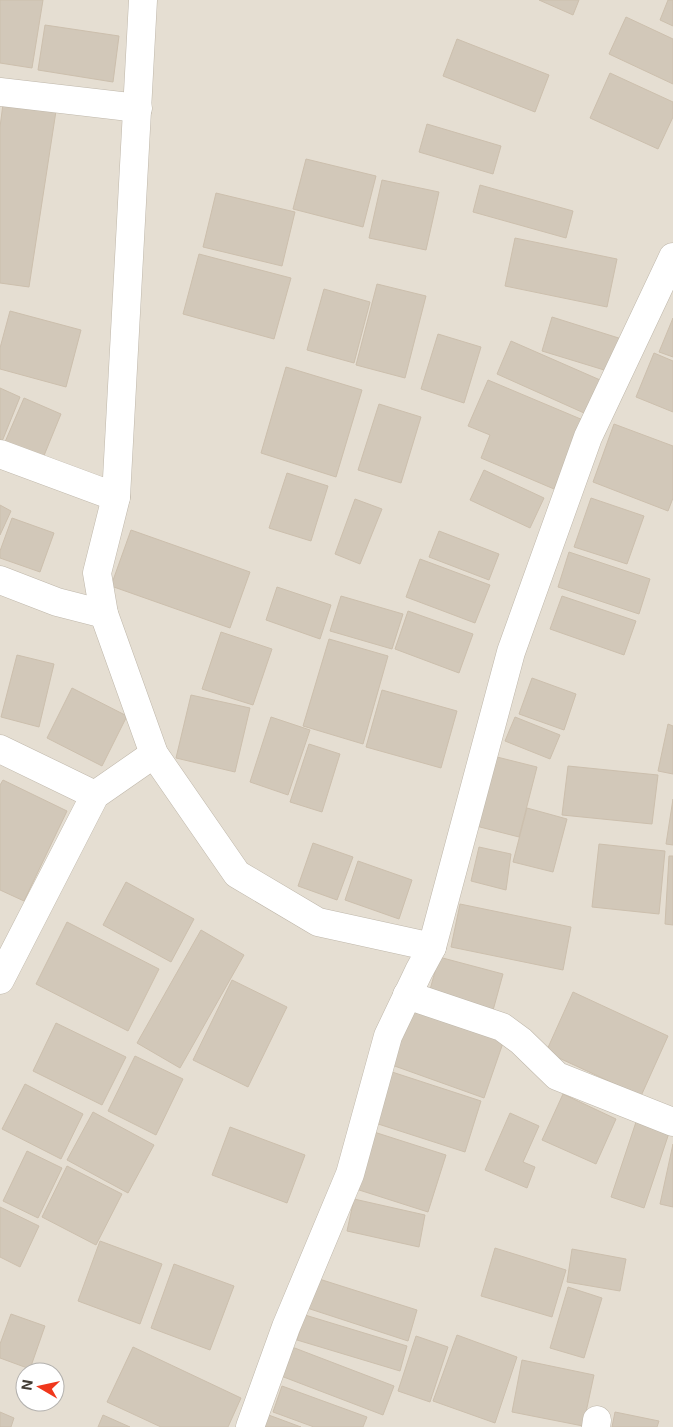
<svg xmlns="http://www.w3.org/2000/svg" width="673" height="1427" font-family="Inter,sans-serif">
<style>
.residential{fill:#e5ded2;fill-rule:evenodd}
.building{fill:#d2c8b9;stroke:#ccbfad}
.lines{fill:none;stroke-linecap:round;stroke-linejoin:round}
.minor-casing{stroke:#bfb7aa;stroke-width:29}
.minor{stroke:#fff;stroke-width:28}
</style>
<rect width="100%" height="100%" fill="#f1ece3"/>
<!-- residential -->
<path class="residential" d="M0 0H673V1427H0ZM25 1372H55V1402H25Z"/>
<!-- building -->
<g class="building">
<path d="M0 0H43L32 68 0 63Z"/>
<path d="M539 0H579L573 15Z"/>
<path d="M668 0H673V26L660 20Z"/>
<path d="M626 17 673 39V84L609 54Z"/>
<path d="M45 25 119 36 113 82 38 70Z"/>
<path d="M457 39 549 75 535 112 443 76Z"/>
<path d="M610 73 673 102V117L658 149 590 118Z"/>
<path d="M3 104 56 111 29 287 0 283V127Z"/>
<path d="M427 124 501 146 493 174 419 152Z"/>
<path d="M306 159 376 176 363 227 293 209Z"/>
<path d="M382 180 439 192 426 250 369 238Z"/>
<path d="M480 185 573 211 566 238 473 212Z"/>
<path d="M216 193 295 212 282 266 203 247Z"/>
<path d="M515 238 617 259 607 307 505 286Z"/>
<path d="M199 254 291 278 274 339 183 314Z"/>
<path d="M377 284 426 296 405 378 356 365Z"/>
<path d="M324 289 370 302 354 363 307 350Z"/>
<path d="M10 311 81 330 66 387 0 369V348Z"/>
<path d="M552 317 625 340 614 373 542 351Z"/>
<path d="M673 318V357L659 352Z"/>
<path d="M438 334 481 347 464 403 421 389Z"/>
<path d="M511 341 607 383 593 417 497 374Z"/>
<path d="M654 353 673 361V412L636 397Z"/>
<path d="M286 367 362 390 336 477 261 453Z"/>
<path d="M488 380 583 420 554 489 481 458 490 435 468 426Z"/>
<path d="M0 388 20 397 1 444 0 443Z"/>
<path d="M24 398 61 414 43 458 5 442Z"/>
<path d="M379 404 421 417 401 483 358 470Z"/>
<path d="M614 424 673 446V498L668 511 593 482Z"/>
<path d="M484 470 544 498 530 528 470 500Z"/>
<path d="M287 473 328 486 311 541 269 528Z"/>
<path d="M591 498 644 516 627 564 574 547Z"/>
<path d="M355 499 382 509 360 564 335 554Z"/>
<path d="M0 505 11 511 0 535Z"/>
<path d="M12 518 54 533 40 572 0 558V551Z"/>
<path d="M131 530 250 572 230 628 111 586Z"/>
<path d="M439 531 499 554 489 580 429 557Z"/>
<path d="M569 552 650 579 639 614 558 587Z"/>
<path d="M420 559 490 585 475 623 406 597Z"/>
<path d="M277 587 331 605 320 639 266 620Z"/>
<path d="M341 596 403 614 392 649 330 631Z"/>
<path d="M562 596 636 621 624 655 550 629Z"/>
<path d="M408 611 473 634 459 673 395 649Z"/>
<path d="M221 632 272 649 253 705 202 689Z"/>
<path d="M329 639 388 656 363 744 303 726Z"/>
<path d="M17 655 54 664 39 727 1 717Z"/>
<path d="M532 678 576 694 564 730 519 714Z"/>
<path d="M72 688 127 716 102 766 47 738Z"/>
<path d="M382 690 457 711 441 768 366 747Z"/>
<path d="M191 695 250 708 235 772 176 758Z"/>
<path d="M271 717 310 730 288 795 250 782Z"/>
<path d="M515 717 560 735 550 759 505 741Z"/>
<path d="M668 724 673 726V774L658 771Z"/>
<path d="M309 744 340 754 322 812 290 802Z"/>
<path d="M493 756 537 767 519 837 476 826Z"/>
<path d="M568 766 658 775 652 824 562 815Z"/>
<path d="M3 780 67 811 24 901 0 890V785Z"/>
<path d="M673 799V845L666 844Z"/>
<path d="M527 808 567 819 553 872 513 862Z"/>
<path d="M313 843 353 857 337 900 298 886Z"/>
<path d="M599 844 665 851 659 914 592 907Z"/>
<path d="M479 847 511 854 506 890 471 881Z"/>
<path d="M669 856H673V925L665 924Z"/>
<path d="M358 861 412 880 399 919 345 900Z"/>
<path d="M126 882 194 919 171 962 103 925Z"/>
<path d="M460 904 571 927 563 970 451 947Z"/>
<path d="M67 922 159 969 128 1031 36 984Z"/>
<path d="M201 930 244 955 180 1068 137 1043Z"/>
<path d="M439 957 503 974 492 1014 428 997Z"/>
<path d="M232 980 287 1007 248 1087 193 1060Z"/>
<path d="M573 992 668 1036 641 1096 546 1052Z"/>
<path d="M409 1006 504 1040 484 1098 389 1064Z"/>
<path d="M56 1023 126 1057 102 1105 33 1071Z"/>
<path d="M135 1056 183 1079 156 1135 108 1111Z"/>
<path d="M389 1071 481 1101 465 1152 372 1122Z"/>
<path d="M25 1084 83 1114 61 1159 2 1129Z"/>
<path d="M563 1094 616 1119 596 1164 542 1140Z"/>
<path d="M93 1112 154 1145 128 1193 67 1160Z"/>
<path d="M510 1113 539 1126 523 1162 535 1167 527 1188 485 1170Z"/>
<path d="M637 1119 670 1130 644 1208 611 1197Z"/>
<path d="M230 1127 305 1155 287 1203 212 1175Z"/>
<path d="M374 1132 446 1155 428 1212 356 1189Z"/>
<path d="M673 1144V1207L660 1204Z"/>
<path d="M27 1151 62 1168 38 1218 3 1201Z"/>
<path d="M67 1166 122 1194 96 1245 42 1217Z"/>
<path d="M354 1199 425 1215 419 1247 347 1231Z"/>
<path d="M0 1207 39 1226 20 1267 0 1257Z"/>
<path d="M100 1241 162 1264 140 1324 78 1301Z"/>
<path d="M495 1248 566 1270 552 1317 481 1296Z"/>
<path d="M572 1249 626 1259 620 1291 567 1282Z"/>
<path d="M174 1264 234 1286 210 1350 151 1328Z"/>
<path d="M316 1278 417 1310 408 1341 307 1308Z"/>
<path d="M568 1287 602 1298 584 1358 550 1348Z"/>
<path d="M11 1314 45 1326 30 1369 0 1358V1344Z"/>
<path d="M305 1315 407 1346 400 1371 297 1340Z"/>
<path d="M457 1335 517 1357 495 1423 433 1401Z"/>
<path d="M416 1336 448 1347 430 1402 398 1391Z"/>
<path d="M133 1347 241 1398 228 1427H161L107 1402Z"/>
<path d="M292 1347 394 1386 383 1415 281 1376Z"/>
<path d="M522 1360 594 1375 583 1426 512 1412Z"/>
<path d="M282 1386 367 1417 363 1427H314L273 1412Z"/>
<path d="M0 1412 14 1418 11 1427H0Z"/>
<path d="M615 1412 659 1421 657 1427H612Z"/>
<path d="M266 1414 301 1427H261Z"/>
<path d="M103 1415 130 1427H98Z"/>
</g>
<g class="lines">
<!-- minor casing -->
<g class="minor-casing">
<g id="minor">
<path d="M143 0 116 497 97 573 104 614 154 754 237 874 318 922 432 947"/>
<path d="M0 92 138 108"/>
<path d="M0 454 116 497"/>
<path d="M0 580 57 602 104 614"/>
<path d="M0 749 95 795"/>
<path d="M0 980 95 795 154 754"/>
<path d="M407 995 502 1027 521 1041 557 1076 673 1122"/>
<path d="M250 1427 286 1327 350 1174 388 1036 419 971 432 947 511 652 588 437 673 257"/>
<path d="M596 1427 597 1420"/>
</g>
</g>
<!-- minor -->
<use href="#minor" class="minor"/>
</g>
<!-- north arrow -->
<g transform="translate(40 1387) rotate(279)"><circle r="24" fill="#ffffff" stroke="#b3b1ae"/>
<path d="M0-4L9 19L0 12L-9 19Z" fill="#f0371c"/>
<text y="-8" font-size="14" font-weight="bold" text-anchor="middle" fill="#423c34">N</text>
</g>
</svg>
